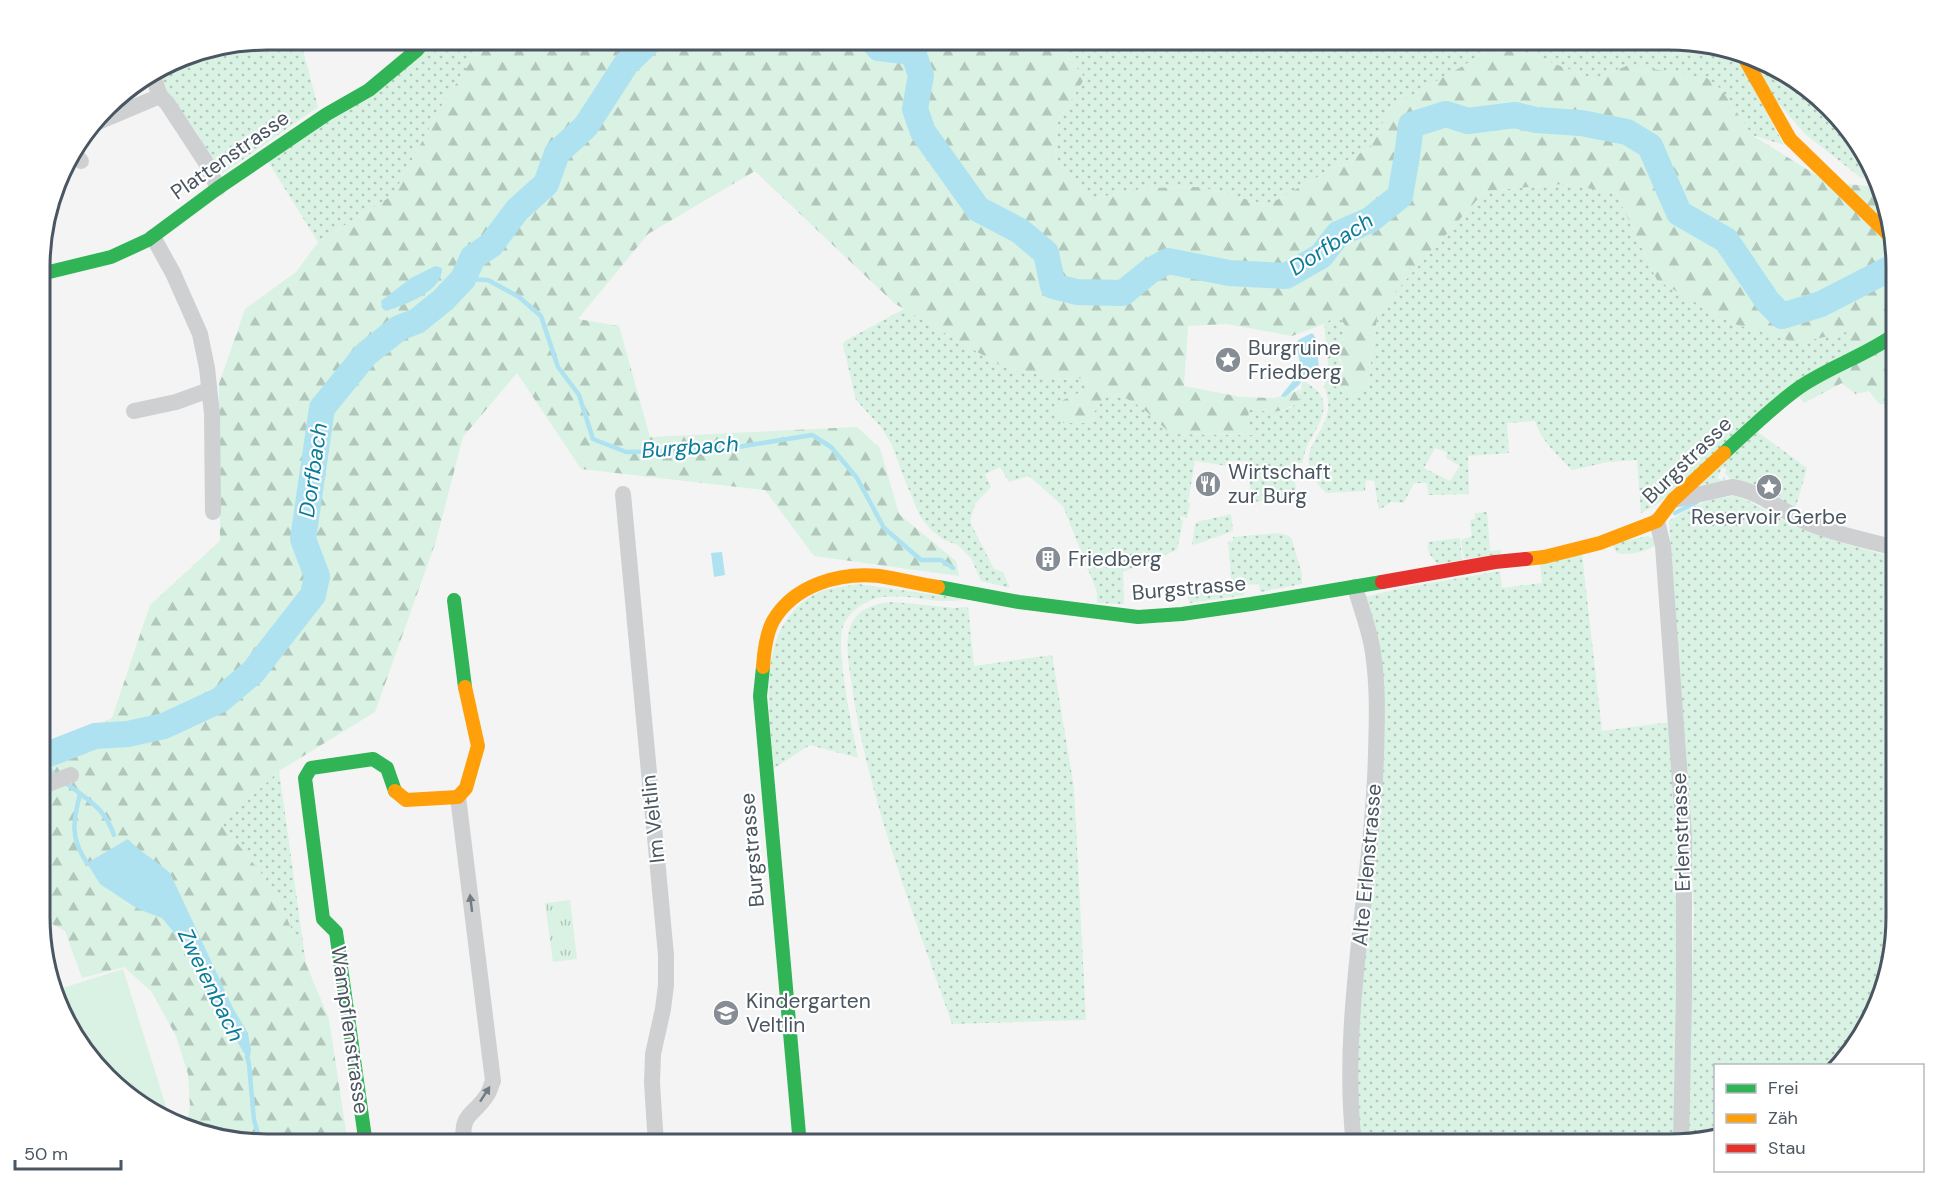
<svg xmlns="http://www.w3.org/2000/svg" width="1936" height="1184" font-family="'DM Sans',sans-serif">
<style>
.grass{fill:url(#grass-dots);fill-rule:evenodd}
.forest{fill:url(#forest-firs)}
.park{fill:url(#park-tufts)}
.pitch{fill:#d9f2e3}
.water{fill:#aee2f0}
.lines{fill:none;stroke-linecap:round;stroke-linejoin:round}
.stream{stroke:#aee2f0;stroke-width:4.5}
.river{stroke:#aee2f0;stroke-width:26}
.street{stroke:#ced0d2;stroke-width:16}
.fast{stroke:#30b455;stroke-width:14}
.slow{stroke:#ff9f0a;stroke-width:14}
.jam{stroke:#e5322d;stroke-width:14}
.oneway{fill:#727b83}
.labels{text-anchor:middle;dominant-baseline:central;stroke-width:4.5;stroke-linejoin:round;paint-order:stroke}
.street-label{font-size:21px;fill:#4a5661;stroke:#fff}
.poi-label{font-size:21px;fill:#4a5661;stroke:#fff;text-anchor:start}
.water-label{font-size:22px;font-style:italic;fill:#0c7c9b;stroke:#fff}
.rim{fill:none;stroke:#4a5661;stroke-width:3}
</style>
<defs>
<pattern id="grass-dots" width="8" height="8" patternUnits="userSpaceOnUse" patternTransform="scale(1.5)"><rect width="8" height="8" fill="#d9f2e3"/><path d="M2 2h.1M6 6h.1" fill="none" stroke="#b2c7bb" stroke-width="1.8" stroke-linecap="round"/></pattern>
<pattern id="forest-firs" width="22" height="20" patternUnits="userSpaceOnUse" patternTransform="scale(1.5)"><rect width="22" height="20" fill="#d9f2e3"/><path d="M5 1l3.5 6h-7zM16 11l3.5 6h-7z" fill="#b2c7bb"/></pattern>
<pattern id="park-tufts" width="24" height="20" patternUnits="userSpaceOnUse" patternTransform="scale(1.5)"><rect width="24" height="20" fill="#d9f2e3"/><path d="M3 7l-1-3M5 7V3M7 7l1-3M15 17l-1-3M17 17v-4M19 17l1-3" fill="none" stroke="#b2c7bb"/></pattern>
</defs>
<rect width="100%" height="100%" fill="#f4f4f4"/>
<!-- grass -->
<g class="grass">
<path d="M267 39H300L318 107 222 174 196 131 163 88 158 70 180 56Z"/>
<path d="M435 39H486L442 105 393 195 318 242 267 160Z"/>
<path d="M1052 39H1670L1729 47 1732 48 1784 145 1752 135 1721 89 1629 65 1594 79 1516 49 1487 52 1390 108 1371 147 1268 205 1200 187 1147 188 1090 199 1055 157 1058 121 1085 78Z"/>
<path d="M1751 57 1796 77 1867 153 1876 183 1860 177 1805 134 1772 96Z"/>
<path d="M1563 184 1616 193 1657 280 1731 323 1847 331V351L1656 505 1641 513 1637 460 1608 462 1572 470C1558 455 1541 441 1535 421L1507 423 1509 453 1468 456 1469 494 1428 495 1427 483H1414L1404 503 1391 502 1379 510 1374 481 1366 480 1365 491 1326 493C1279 445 1345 434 1324 386L1329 374 1324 324 1337 315 1345 325 1347 334 1340 341 1339 360 1344 368 1340 381 1368 384 1378 311 1485 191ZM1435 448 1447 452 1446 458 1460 466 1450 481 1424 468Z"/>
<path d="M904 309 1003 367 1063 380 1084 378 1090 388 1061 401 1087 423 1106 394C1139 397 1148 415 1172 434L1257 435 1248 422 1249 409C1265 411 1287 417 1298 400 1301 396 1301 387 1302 382 1308 382 1309 385 1314 388 1335 404 1317 427 1308 444 1305 450 1304 456 1302 463H1292L1297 497 1251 502 1248 461H1228V466L1195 461 1188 502 1190 504 1187 518 1181 516 1180 519 1183 521 1177 550 1123 572 1124 604 1097 603V592L1063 506 1029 476 1009 482 1000 467 985 474 991 487 975 504 970 522 994 569 1003 572 1010 588 981 581 971 558 958 545 944 540 931 530 920 516 904 478 892 445 881 427 856 400 843 345 845 341Z"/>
<path d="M1755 430 1807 468 1794 513 1773 496 1772 490 1767 487 1762 490 1732 481 1725 473 1726 469 1723 467 1717 478 1721 480 1724 477 1729 483 1696 485Z"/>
<path d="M1736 496C1754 502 1762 509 1777 517 1814 537 1857 547 1897 558V890L1888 893 1897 898V932L1885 990 1859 1044 1835 1065 1716 1066 1715 1135 1687 1144 1694 910 1669 521C1692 506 1708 498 1736 496Z"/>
<path d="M1487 512 1490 551 1501 550V554L1464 559 1461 540 1472 536 1470 520 1475 519V513Z"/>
<path d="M1231 514 1233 531 1194 545 1192 544 1195 525 1197 522Z"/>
<path d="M1279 533 1289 536 1292 540 1302 574V584L1260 592 1259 584 1244 585V595L1190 603 1187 595 1232 588 1228 542 1233 541V537Z"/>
<path d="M1648 536 1655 540 1656 545C1646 552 1628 556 1617 553L1612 544Z"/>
<path d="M1460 538 1462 560 1438 564C1432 559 1426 550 1428 542Z"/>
<path d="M1582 554 1602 731 1671 722 1678 840 1675 1145H1357L1355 1060 1380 783 1365 597 1402 588 1500 571 1502 588 1542 583 1540 563Z"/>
<path d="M858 584 965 599C938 606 910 593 883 597 867 599 849 611 843 626 835 650 853 730 858 758L810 745 774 768C769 710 754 630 813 595 825 588 844 587 858 584Z"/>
<path d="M894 602 955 608 968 607 974 666 1052 655 1074 788 1086 1020 952 1024C914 914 869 803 852 687 850 668 844 647 850 628 856 608 876 603 894 602Z"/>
<path d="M279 771 306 964 276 892 222 824Z"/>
</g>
<!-- forest -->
<path class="forest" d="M486 39H1052L1085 78 1058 121 1055 157 1090 199 1147 188 1200 187 1268 205 1371 147 1390 108 1487 52 1516 49 1594 79 1629 65 1707 78 1721 89 1752 135 1827 182 1877 187 1897 252V402L1893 405 1879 404 1869 391 1855 394 1842 383 1804 403 1798 396 1847 351V332L1797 343 1731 323 1657 280 1616 193 1563 184 1485 191 1378 311 1368 384 1356 396H1347L1341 392 1340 381 1344 368 1337 351 1340 341 1347 334 1345 325 1337 315 1324 324 1292 336 1227 324 1188 326 1184 386 1241 397 1275 398 1300 390V399C1282 416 1271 412 1249 409L1248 422 1258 435 1172 434C1148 415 1138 397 1106 394L1087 423H1063L1057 411 1061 401 1090 388 1084 378 1063 380 1003 367 894 303 755 171 648 234 578 319 619 326 650 437 857 427 880 448 899 514 956 561 959 576 814 556 765 490 581 469 517 373 463 437 436 541 375 712 279 771 222 824 276 892 329 1019 348 1145H266L194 1133 186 1129 190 1106 188 1074 176 1036 151 991 124 967 82 978 65 931 41 918V748L112 718 150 605 220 541 219 384 245 309 296 272 318 242 393 195 442 105Z"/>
<!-- park -->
<path class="park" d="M570 900 577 959 553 962 545 903Z"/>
<!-- pitch -->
<path class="pitch" d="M123 969 171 1122 140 1107 70 1032 56 990Z"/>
<!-- water -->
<g class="water">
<path d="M435 266 442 268C443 291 405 305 386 311L382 308 381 301 411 278Z"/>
<path d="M1312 333 1316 338 1319 369 1306 374 1299 385 1285 397 1281 396C1288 386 1298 378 1300 365 1300 356 1295 349 1298 340Z"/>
<path d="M722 552 725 575 714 577 711 553Z"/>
<path d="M128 839C141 853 156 860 170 873L233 1008 248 1033 251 1050 249 1061 211 999 195 965 172 930 162 918 138 909 100 884 87 863Z"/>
</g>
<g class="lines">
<!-- stream -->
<g class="stream">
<path d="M463 279 488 280 519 297 541 316 558 367 579 395 593 439 626 452 686 451 738 447 812 435 831 447 857 478 884 528 921 560H941L953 568"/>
<path d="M1675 513 1697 502"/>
<path d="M41 761 54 774"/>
<path d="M66 783C89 801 104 807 114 835"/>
<path d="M80 794C73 822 70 838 87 863"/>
<path d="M247 1057 249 1064 254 1120 259 1137 258 1144"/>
</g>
<!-- river -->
<g class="river">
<path d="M871 39 879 48 904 51 914 55 921 75 915 109 923 132 978 209 1020 231 1046 253 1053 286 1077 292 1123 293 1150 271 1168 261 1229 273 1286 276 1321 256 1338 234 1370 220 1400 196 1407 156 1411 125 1446 114 1468 121 1515 115 1536 120 1581 123 1627 132 1650 146 1679 213 1726 240 1768 302 1782 316 1821 304 1891 268"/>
<path d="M41 757 95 736 128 734 164 726 220 700 253 672 313 595 317 576 303 539 322 408 366 354 399 328 417 321 443 300 463 279 473 257 491 245 517 210 546 184 557 153 586 126 626 64 652 39"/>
</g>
<!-- street -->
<g class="street">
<path d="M152 74 160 96 167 103 205 161 218 188"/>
<path d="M96 123 160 96"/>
<path d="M73 152 81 161"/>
<path d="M153 237 173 273 200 334 207 368 212 414 213 512"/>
<path d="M134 411 176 402 209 390"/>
<path d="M623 494 666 955V985L663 1009 653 1054 652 1083 656 1145"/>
<path d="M1674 500 1732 487C1761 491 1784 514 1811 524 1839 535 1868 541 1897 548"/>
<path d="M1657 521 1663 546 1684 836V994L1681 1145"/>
<path d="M41 784H48L71 775"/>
<path d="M458 797 493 1081C491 1085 490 1091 487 1095 473 1117 460 1112 464 1145"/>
<path d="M1354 1145C1339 1017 1373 882 1376 753 1377 720 1378 686 1373 653 1370 630 1361 609 1355 587"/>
</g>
<!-- fast -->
<g class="fast">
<path d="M41 274 111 257 148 240 218 188 327 114 369 90 417 50 426 39"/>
<path d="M1724 453C1748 431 1773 406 1800 387 1831 366 1867 355 1897 333"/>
<path d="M938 587 1019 602 1138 617 1182 614 1251 604 1382 582"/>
<path d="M454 600 465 687"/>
<path d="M763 667 760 696 800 1145"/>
<path d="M366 1145 336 932 323 919 305 778 311 768 373 759 387 768 395 791"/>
</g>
<!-- slow -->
<g class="slow">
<path d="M1741 52 1790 139 1893 239"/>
<path d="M1526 559 1544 557 1600 543 1657 521 1673 500 1724 453"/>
<path d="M763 667C764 652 766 634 773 621 794 585 839 572 879 576 899 579 919 584 938 587"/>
<path d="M395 791 406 800 458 797 466 788 478 746 465 687"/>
</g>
<!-- jam -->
<path class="jam" d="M1382 582 1495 562 1526 559"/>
</g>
<!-- one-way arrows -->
<defs><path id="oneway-solid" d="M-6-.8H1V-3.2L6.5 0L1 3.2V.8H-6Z" transform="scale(1.5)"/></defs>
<g class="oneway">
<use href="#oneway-solid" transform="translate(471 903) rotate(-97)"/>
<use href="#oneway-solid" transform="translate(485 1094) rotate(-57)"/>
</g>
<!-- icons -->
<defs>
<g id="sight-disc" transform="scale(1.35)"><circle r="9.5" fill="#868d94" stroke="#fff"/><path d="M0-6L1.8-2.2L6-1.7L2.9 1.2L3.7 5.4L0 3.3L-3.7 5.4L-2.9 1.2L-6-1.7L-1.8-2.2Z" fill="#fff"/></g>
<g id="restaurant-disc" transform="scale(1.35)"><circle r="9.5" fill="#868d94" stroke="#fff"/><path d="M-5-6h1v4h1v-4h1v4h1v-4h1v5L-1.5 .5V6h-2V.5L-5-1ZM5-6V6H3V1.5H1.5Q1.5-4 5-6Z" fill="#fff"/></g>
<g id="building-disc" transform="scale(1.35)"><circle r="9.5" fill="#868d94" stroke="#fff"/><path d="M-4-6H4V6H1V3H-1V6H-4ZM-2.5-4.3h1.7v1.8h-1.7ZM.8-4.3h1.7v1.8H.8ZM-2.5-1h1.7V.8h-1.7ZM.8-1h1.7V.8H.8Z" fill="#fff"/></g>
<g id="school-disc" transform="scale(1.35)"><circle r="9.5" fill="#868d94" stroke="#fff"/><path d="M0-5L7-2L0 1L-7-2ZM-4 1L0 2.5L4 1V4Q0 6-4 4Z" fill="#fff"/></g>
</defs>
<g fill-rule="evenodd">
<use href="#sight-disc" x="1228" y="360"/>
<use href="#restaurant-disc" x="1208" y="484"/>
<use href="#sight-disc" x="1769" y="487"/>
<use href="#building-disc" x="1048" y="559"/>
<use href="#school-disc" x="726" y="1013"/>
</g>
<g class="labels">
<!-- street labels -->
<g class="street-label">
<text transform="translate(230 155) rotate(-35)">Plattenstrasse</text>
<text transform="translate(1687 460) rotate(-44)">Burgstrasse</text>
<text transform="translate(1189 588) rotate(-5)">Burgstrasse</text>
<text transform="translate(653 819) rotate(-96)">Im Veltlin</text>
<text transform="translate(1681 832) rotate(-92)">Erlenstrasse</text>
<text transform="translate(752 850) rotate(-95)">Burgstrasse</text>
<text transform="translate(1367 865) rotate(-85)">Alte Erlenstrasse</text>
<text transform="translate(350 1030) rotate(82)">Wampflenstrasse</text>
</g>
<!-- poi labels -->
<g class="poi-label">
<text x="1248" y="348">Burgruine<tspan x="1248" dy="24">Friedberg</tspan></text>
<text x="1228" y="472">Wirtschaft<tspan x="1228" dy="24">zur Burg</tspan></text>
<text x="1769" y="517" text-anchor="middle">Reservoir Gerbe</text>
<text x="1068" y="559">Friedberg</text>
<text x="746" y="1001">Kindergarten<tspan x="746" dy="24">Veltlin</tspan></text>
</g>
<!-- water labels -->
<g class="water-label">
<text transform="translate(1331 244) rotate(-33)">Dorfbach</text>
<text transform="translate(690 447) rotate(-4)">Burgbach</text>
<text transform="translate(313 470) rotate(-82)">Dorfbach</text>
<text transform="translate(211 985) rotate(64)">Zweienbach</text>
</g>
</g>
<!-- crop -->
<path d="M0 0H1936V1184H0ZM267 50H1669A217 217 0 0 1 1886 267V917A217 217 0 0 1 1669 1134H267A217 217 0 0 1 50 917V267A217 217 0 0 1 267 50Z" fill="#fff" fill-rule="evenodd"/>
<path class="rim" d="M267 50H1669A217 217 0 0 1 1886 267V917A217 217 0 0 1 1669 1134H267A217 217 0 0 1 50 917V267A217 217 0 0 1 267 50Z"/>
<!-- legend -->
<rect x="1714" y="1064" width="210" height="108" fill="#ffffff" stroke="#b7bbc0" stroke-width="1.5"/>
<rect x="1726" y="1084" width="30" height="9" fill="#30b455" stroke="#b7bbc0" stroke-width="1.5"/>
<text x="1768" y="1094" font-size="18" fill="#4a5661">Frei</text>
<rect x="1726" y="1114" width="30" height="9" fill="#ff9f0a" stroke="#b7bbc0" stroke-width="1.5"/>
<text x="1768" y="1124" font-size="18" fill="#4a5661">Zäh</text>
<rect x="1726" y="1144" width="30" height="9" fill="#e5322d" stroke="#b7bbc0" stroke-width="1.5"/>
<text x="1768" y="1154" font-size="18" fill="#4a5661">Stau</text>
<!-- scale -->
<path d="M15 1160v9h106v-9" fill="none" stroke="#4a5661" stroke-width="3"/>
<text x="24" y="1160" font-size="18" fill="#4a5661" stroke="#ffffff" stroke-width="4.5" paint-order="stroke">50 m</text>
</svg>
